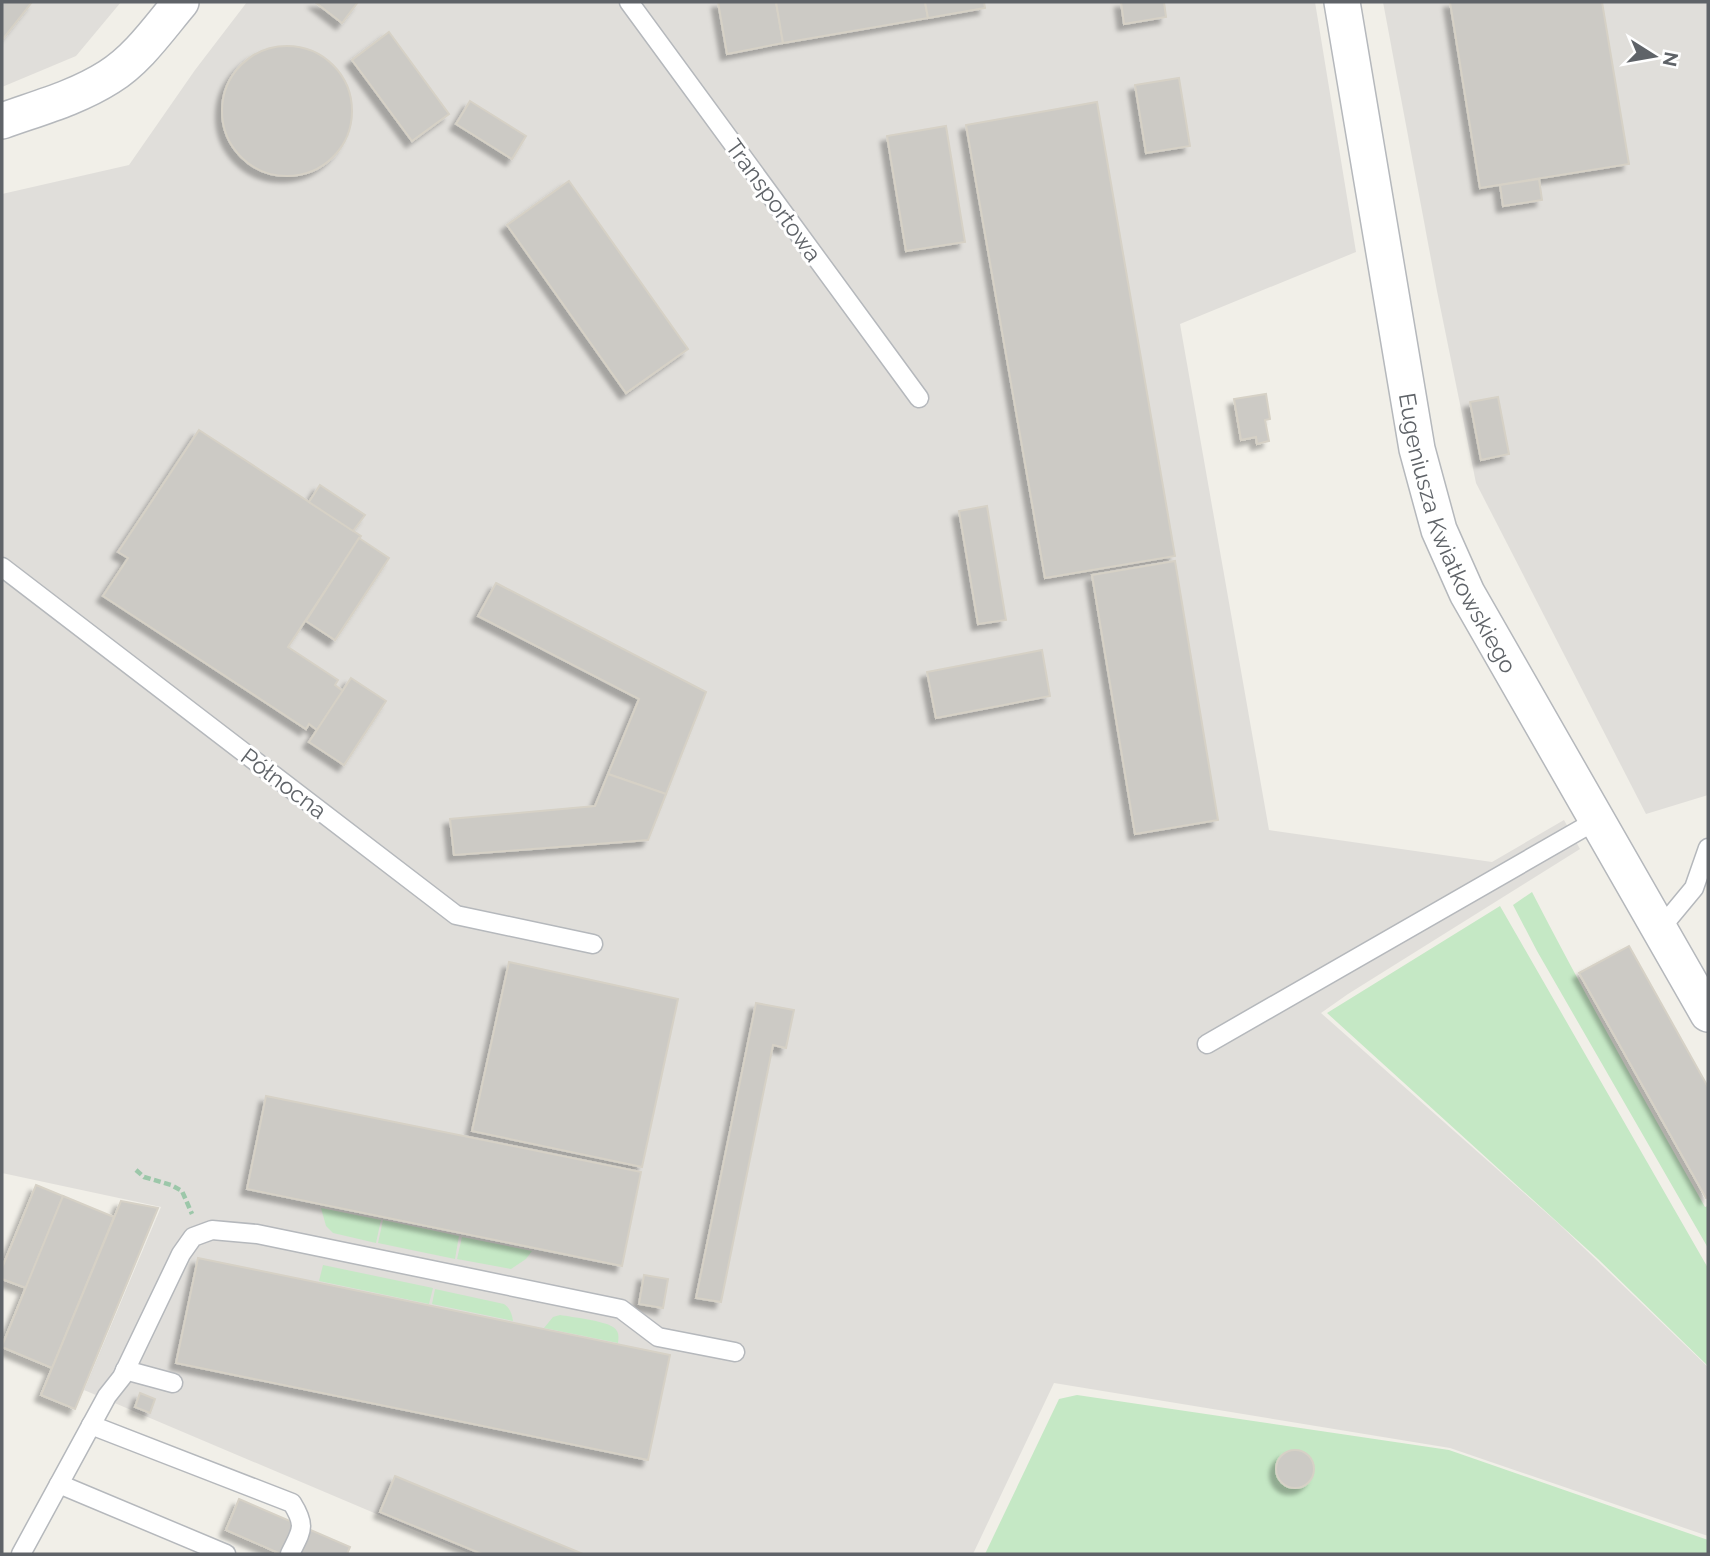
<svg xmlns="http://www.w3.org/2000/svg" width="1710" height="1556" font-family="Raleway,sans-serif">
<style>
.industrial{fill:#e0deda}
.green{fill:#c5e8c5}
.building{fill:#cccac5;stroke:#d6d1c6;stroke-width:2;filter:url(#shadow)}
.lines{fill:none;stroke-linecap:round;stroke-linejoin:round}
.lane-casing{stroke:#b5b8bc;stroke-width:21}
.street-casing{stroke:#b5b8bc;stroke-width:38}
.path{stroke:#9cc7a9;stroke-width:4.5;stroke-dasharray:7 3.5;stroke-linecap:butt}
.lane{stroke:#fff;stroke-width:18}
.street{stroke:#fff;stroke-width:35}
.labels{text-anchor:middle;dominant-baseline:central;stroke-width:6;stroke-linejoin:round;paint-order:stroke}
.street-label{font-size:23px;fill:#5f6368;stroke:#fff}
</style>
<defs>
<filter id="shadow"><feDropShadow dx="-6" dy="6" stdDeviation="2" flood-color="#0004"/></filter>
</defs>
<rect width="100%" height="100%" fill="#f1efe8"/>
<!-- industrial -->
<g class="industrial">
<path d="M2 2H121L76 56 2 87Z"/>
<path d="M247 2H1315L1356 252 1180 324 1269 830 1492 862 1564 820 1580 849 1348 994 1321 1013 1559 1224 1708 1367V1536L1450 1448 1054 1383 973 1554H471L84 1390 161 1207 2 1173V194L129 165 195 70Z"/>
<path d="M1383 2H1708V795L1646 814 1476 483 1437 291Z"/>
</g>
<!-- green -->
<g class="green">
<path d="M1532 892C1587 999 1646 1103 1705 1207L1708 1206V1248L1537 951 1513 905Z"/>
<path d="M1500 906 1708 1268V1366L1598 1259 1327 1013Z"/>
<path d="M321 1208 381 1220 376 1243 333 1233 326 1226Z"/>
<path d="M383 1220 459 1236 455 1259 378 1243Z"/>
<path d="M462 1237 532 1251 526 1259 511 1269 457 1259Z"/>
<path d="M323 1265 433 1288 429 1304 319 1281Z"/>
<path d="M435 1289 504 1304C510 1308 512 1314 513 1321L432 1304Z"/>
<path d="M560 1315C572 1317 605 1321 613 1327 619 1331 619 1336 618 1343L544 1328 553 1317Z"/>
<path d="M1077 1395 1449 1450 1708 1540V1554H985L1059 1399Z"/>
</g>
<!-- building -->
<g class="building">
<path d="M2 2H32L2 40Z"/>
<path d="M315 2H358L342 23Z"/>
<path d="M718 2H776L783 43 727 54Z"/>
<path d="M776 2H925L928 18 783 43Z"/>
<path d="M925 2H984L985 8 928 18Z"/>
<path d="M1121 2H1164L1166 17 1124 24Z"/>
<path d="M1450 2H1602L1629 164 1480 188Z"/>
<path d="M389 32 449 114 412 141 352 60Z"/>
<circle cx="287" cy="111" r="65"/>
<path d="M1179 78 1190 146 1146 153 1135 85Z"/>
<path d="M470 101 526 136 512 159 456 124Z"/>
<path d="M1097 102 1175 556 1045 578 966 125Z"/>
<path d="M946 126 965 242 906 251 887 136Z"/>
<path d="M1539 179 1542 200 1503 206 1500 185Z"/>
<path d="M569 181 688 349 626 393 507 225Z"/>
<path d="M1266 394 1270 419 1265 420 1269 441 1257 444 1256 437 1241 440 1234 399Z"/>
<path d="M1498 397 1509 454 1481 460 1470 402Z"/>
<path d="M199 430 361 536 288 647 338 680 335 685 343 691 317 730 309 724 306 729 103 596 128 558 118 552Z"/>
<path d="M320 485 365 515 353 531 309 502Z"/>
<path d="M987 506 1006 620 978 624 959 511Z"/>
<path d="M359 538 389 558 335 640 306 621Z"/>
<path d="M1175 561 1218 820 1135 834 1092 575Z"/>
<path d="M496 583 706 692 666 794 608 774 639 699 478 616Z"/>
<path d="M1042 650 1050 696 936 718 927 672Z"/>
<path d="M351 678 386 701 344 765 309 742Z"/>
<path d="M608 774 666 794 648 840 454 855 450 819 595 806Z"/>
<path d="M1629 946 1708 1087V1197L1706 1198 1579 973Z"/>
<path d="M509 962 678 999 642 1167 472 1131Z"/>
<path d="M756 1003 794 1010 786 1048 773 1045 721 1302 696 1298Z"/>
<path d="M266 1096 641 1172 622 1266 247 1189Z"/>
<path d="M36 1185 63 1196 26 1288 2 1279V1268Z"/>
<path d="M63 1196 114 1217 52 1368 2 1347V1346Z"/>
<path d="M121 1201 158 1208 75 1409 41 1395Z"/>
<path d="M198 1258 670 1355 648 1460 176 1363Z"/>
<path d="M644 1275 668 1279 663 1308 639 1304Z"/>
<path d="M140 1393 155 1399 150 1413 135 1407Z"/>
<circle cx="1295" cy="1469" r="19"/>
<path d="M395 1476 583 1554H482L380 1512Z"/>
<path d="M239 1499 350 1547 347 1554H281L226 1530Z"/>
</g>
<g class="lines">
<!-- lane casing -->
<g class="lane-casing">
<g id="lane">
<path d="M629 2 919 398"/>
<path d="M2 567 456 915 593 944"/>
<path d="M1660 929 1694 888 1708 848"/>
<path d="M1207 1044 1597 820"/>
<path d="M125 1370 173 1383"/>
<path d="M91 1425 292 1503C307 1527 301 1531 290 1554"/>
<path d="M59 1484 226 1554"/>
<path d="M21 1554 107 1396 122 1377 181 1254 193 1237 212 1230 257 1234 621 1309 658 1337 735 1352"/>
</g>
</g>
<!-- street casing -->
<g class="street-casing">
<g id="street">
<path id="s1" d="M1342 2 1417 449 1439 530 1467 593 1708 1014"/>
<path d="M2 121C38 108 76 98 109 77 138 59 159 28 181 2"/>
</g>
</g>
<!-- path -->
<path class="path" d="M136 1170 144 1177 171 1185 182 1191 192 1214"/>
<!-- lane -->
<use href="#lane" class="lane"/>
<!-- street -->
<use href="#street" class="street"/>
</g>
<g class="labels">
<!-- street labels -->
<g class="street-label">
<text transform="translate(774 200) rotate(54)">Transportowa</text>
<text stroke="none"><textPath href="#s1" startOffset="546">Eugeniusza Kwiatkowskiego</textPath></text>
<text transform="translate(284 783) rotate(37)">Północna</text>
</g>
</g>
<!-- border -->
<rect width="1710" height="1556" fill="none" stroke="#5f6368" stroke-width="7"/>
<!-- north arrow -->
<g transform="translate(1654 56) rotate(101)" stroke="#ffffff" stroke-width="5" paint-order="stroke">
<path d="M0-5L12 26L0 18L-12 26Z" fill="#5f6368"/>
<text y="-10" font-size="19" font-weight="bold" text-anchor="middle" fill="#5f6368">N</text>
</g>
</svg>
